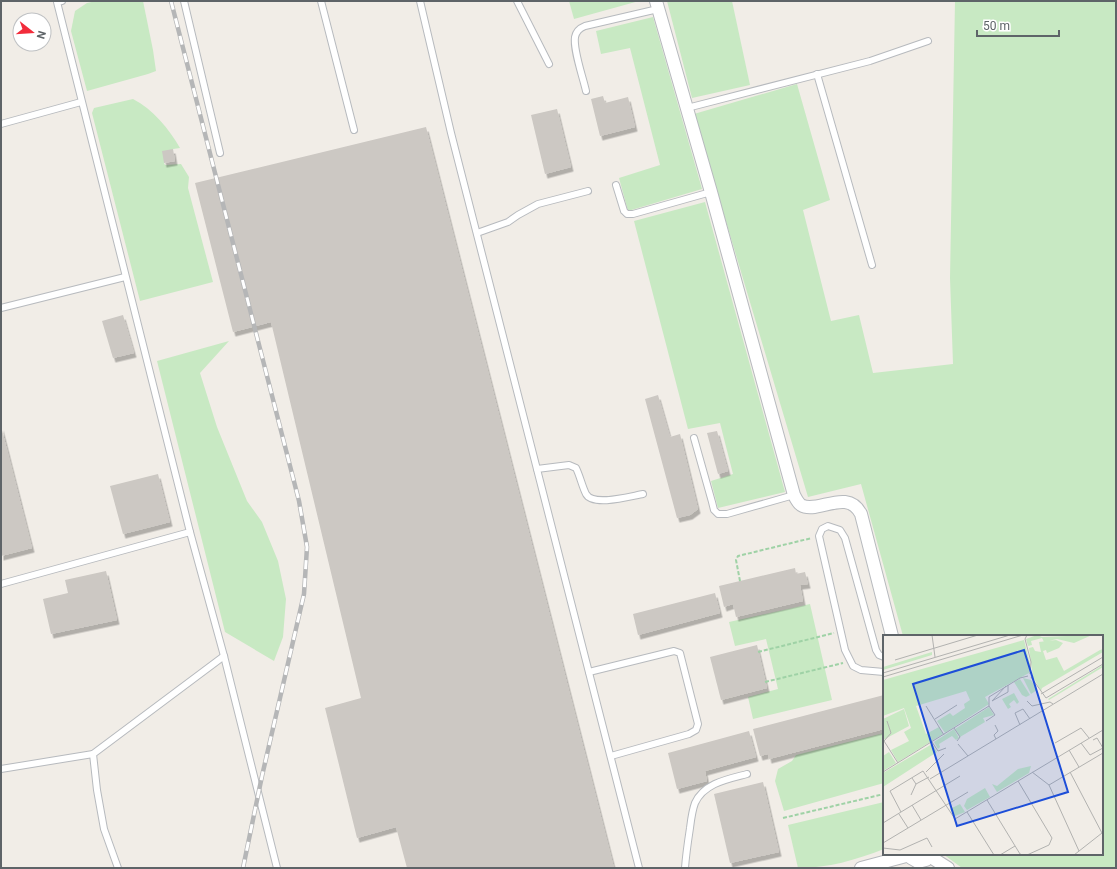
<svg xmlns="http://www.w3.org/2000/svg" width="1117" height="869" font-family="Roboto,sans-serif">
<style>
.green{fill:#c8e9c3}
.building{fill:#ccc8c3;filter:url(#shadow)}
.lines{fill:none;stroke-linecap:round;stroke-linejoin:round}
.lane-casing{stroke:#b7babe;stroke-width:8}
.street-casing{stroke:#b7babe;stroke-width:14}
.path{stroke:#9fd2a6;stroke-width:2;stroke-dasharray:4 2;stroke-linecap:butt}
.lane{stroke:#fff;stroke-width:6}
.street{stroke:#fff;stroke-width:12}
.rail-casing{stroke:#b5b6b7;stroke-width:4.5}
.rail{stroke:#fff;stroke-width:3;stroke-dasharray:9;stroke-linecap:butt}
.inset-road{fill:none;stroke:#b2b2b0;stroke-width:1}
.view{fill:#1d4ed8;fill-opacity:0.15;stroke:#1d4ed8;stroke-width:2}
.inset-edge{fill:none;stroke:#5e6468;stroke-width:2}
</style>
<defs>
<filter id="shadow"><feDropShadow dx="2.5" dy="4.5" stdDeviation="0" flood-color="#0004"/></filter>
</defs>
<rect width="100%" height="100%" fill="#f1ede7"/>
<!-- green -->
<g class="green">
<path d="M96 1H143L153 50 156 71 148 74 87 91 71 31 75 11 87 3Z"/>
<path d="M569 1H639L574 19Z"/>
<path d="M667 1H732L750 85 692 98Z"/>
<path d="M955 1H1116V868H962L943 854H1102V636H903L861 484 808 497 694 114 797 84 830 200 803 210 831 321 859 315 873 373 953 364 950 278Z"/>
<path d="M653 17 702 189 628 211 619 178 660 165 630 48 601 54 596 31Z"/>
<path d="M133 99C153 109 169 129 180 148L173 149 164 163 165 165 181 164 189 177 188 188 213 282 140 301 92 113 94 108Z"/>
<path d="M705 202 785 492 718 508 711 481 733 474 720 423 688 429 634 221Z"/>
<path d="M229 341 200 373 217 427 247 501 262 522 278 561 286 599 283 637 274 661 225 632 157 361Z"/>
<path d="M810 604 832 700 753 719 748 697 778 689 766 639 735 646 729 622Z"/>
<path d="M884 733V783L784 811 775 781 778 769 792 761 796 755Z"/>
<path d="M884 802V849C856 860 828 868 798 868L788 825Z"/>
</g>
<!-- building -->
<g class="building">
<path d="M603 96 605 103 628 97 635 127 600 136 591 99Z"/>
<path d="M557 109 571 167 545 174 531 115Z"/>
<path d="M426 127 614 868H407L396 827 357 838 325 708 361 698 271 322 233 332 195 183Z"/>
<path d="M173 149 175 161 164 163 162 151Z"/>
<path d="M123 315 134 353 113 358 102 321Z"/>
<path d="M658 395 670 437 680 434 698 509 690 515 677 518 645 399Z"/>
<path d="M1 426 32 548 1 556Z"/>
<path d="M717 431 728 471 718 474 707 433Z"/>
<path d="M158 474 170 522 123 534 110 486Z"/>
<path d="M795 568 796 574 805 572 808 584 800 585 803 601 736 617 733 604 724 607 719 586Z"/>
<path d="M106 571 117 620 51 634 43 599 68 593 65 580Z"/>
<path d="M715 593 720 613 638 635 633 614Z"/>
<path d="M757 645 767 688 721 700 710 657Z"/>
<path d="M884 695V729L769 759 768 754 760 756 753 729Z"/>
<path d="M749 731 756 757 705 771 707 781 677 789 668 753Z"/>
<path d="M763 782 779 852 730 863 714 794Z"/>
</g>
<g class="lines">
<!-- lane casing -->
<g class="lane-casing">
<g id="lane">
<path d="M62 1 57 2 190 532 224 656 277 868"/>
<path d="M184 1 220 153"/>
<path d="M321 1 354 130"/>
<path d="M420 1 451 133 639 868"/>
<path d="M517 1 549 64"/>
<path d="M817 74 872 265"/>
<path d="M586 91C583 77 573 50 575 37 576 32 580 28 585 26L658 9"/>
<path d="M687 108 870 61 928 41"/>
<path d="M1 124 81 102"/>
<path d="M616 185 624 211 627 214H633L711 192"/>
<path d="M477 233 508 222 518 215 538 204 588 191"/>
<path d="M1 308 125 277"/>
<path d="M694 438 712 502 714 510 718 514H727L794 495"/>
<path d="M537 469 569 465 576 468C580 476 582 486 586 494 593 507 631 496 643 494"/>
<path d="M1 584 190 532"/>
<path d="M884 657 879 655 876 650 845 538 840 530 828 526 822 529 819 536 845 650 853 666 861 670 884 672"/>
<path d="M589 672 674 651 680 653 698 724 696 730 689 734 611 756"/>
<path d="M1 769 93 754"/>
<path d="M118 868 104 829 97 790 93 754 224 656"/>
<path d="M685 868C686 854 688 841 690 828 691 820 692 811 695 803 704 783 728 779 747 774"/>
</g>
</g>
<!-- street casing -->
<g class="street-casing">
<g id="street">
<path d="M656 1 711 192 794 495C796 499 798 503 801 505 817 515 847 487 861 514L892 636"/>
<path d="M910 854 911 858 918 862 926 860 929 854"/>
<path d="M929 856 948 868"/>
<path d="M861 868 910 855"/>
</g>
</g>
<!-- path -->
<g class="path">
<path d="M740 581 736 560 738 556 812 538"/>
<path d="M758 652 834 633"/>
<path d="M765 682 843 663"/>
<path d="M783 818 884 794"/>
</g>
<!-- lane -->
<use href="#lane" class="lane"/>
<!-- street -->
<use href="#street" class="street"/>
<!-- rail casing -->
<g class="rail-casing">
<path id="rail" d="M171 1 299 501 307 547 304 594 262 776 243 868"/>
</g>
<!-- rail -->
<use href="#rail" class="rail"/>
</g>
<!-- overview -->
<g transform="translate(883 635)">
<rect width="220" height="220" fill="#f1ede7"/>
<path d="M154 0 159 2 209 0 191 8 174 4 161 7 159 3 148 6 149 10 145 11 143 4ZM141 5 147 29 146 38 102 62 106 69 62 98 54 86 67 78 70 81 82 73 81 69 87 65 83 56 33 71 43 99 56 92 60 99 15 127 8 115 26 106 21 97 28 93 21 73 0 81V45ZM173 5 180 8 176 13 164 18 163 15 160 16 163 25 174 22 181 36 217 15 220 14V17L159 53 158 56 150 42 146 13 150 12 152 16 158 17 156 7ZM49 17V20L0 35V32ZM220 30V32L166 65 165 64ZM140 43 148 45 154 55 148 59ZM137 44 147 60 143 62 139 60 131 47ZM131 58 136 67 134 69 131 65 126 69 128 72 125 74 119 64ZM106 72 111 80 100 83 102 87 77 102 72 94ZM21 74 26 91 0 105V84ZM71 94 76 103 73 105 69 101 56 109 57 112 55 114 51 107ZM49 109 54 117 0 152V138ZM6 117 13 128 0 136V121ZM148 131 146 138 114 157 109 149 114 151 135 134ZM102 153 107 162 84 175 81 171 84 164ZM77 169 82 177 72 181 67 174Z" fill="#c8e9c3"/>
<path class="inset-road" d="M49 0 52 22M144 0 142 4 148 27 147 39M12 25 95 0M0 38 127 0M0 42 140 0M148 42 163 63 220 29M123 51 109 66 125 57V50M158 59 220 22M144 66 149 71 167 67 170 69M43 71 61 100M52 84 74 70M4 86 8 98 1 106 15 128M103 86 112 80 106 71M112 90 115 96 111 100 113 104M137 90 132 78 140 74 147 84M71 93 77 102 74 106M210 105 214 103 220 113M49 107 55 116 63 113M172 108 198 93 206 103M198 108 207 120 220 113M75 109 85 121M186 115 196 132M0 137 106 71V62L137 43 145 41M43 137 61 119M149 137 166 150 220 118M187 137 220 200M29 143 33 149 46 142M47 144 220 39M135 146 169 203 166 210 144 220M166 150 196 216M28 160 33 149M104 165 137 219 140 220M29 170 38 185M18 177 7 156 40 136 72 184 220 95M84 177 111 220M16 179 25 193M0 188 77 141M0 208 85 157M0 213 17 215 44 203 49 212M117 220 132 211M191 220 219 198"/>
<path class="view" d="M141 15 185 157 74 191 30 49Z"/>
<rect width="220" height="220" class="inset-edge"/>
</g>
<!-- border -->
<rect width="1117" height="869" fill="none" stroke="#5e6468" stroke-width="4"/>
<!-- north arrow -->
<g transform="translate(32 32) rotate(107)"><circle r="19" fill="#ffffff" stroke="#bfc1c3"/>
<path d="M0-3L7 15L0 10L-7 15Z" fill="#f22c3b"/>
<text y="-6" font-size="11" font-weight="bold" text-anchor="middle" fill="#5e6468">N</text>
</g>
<!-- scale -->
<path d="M977 30v6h82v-6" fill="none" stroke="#5e6468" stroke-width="2"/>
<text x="983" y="30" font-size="12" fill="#5e6468" stroke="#ffffff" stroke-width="3" paint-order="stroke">50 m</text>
</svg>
